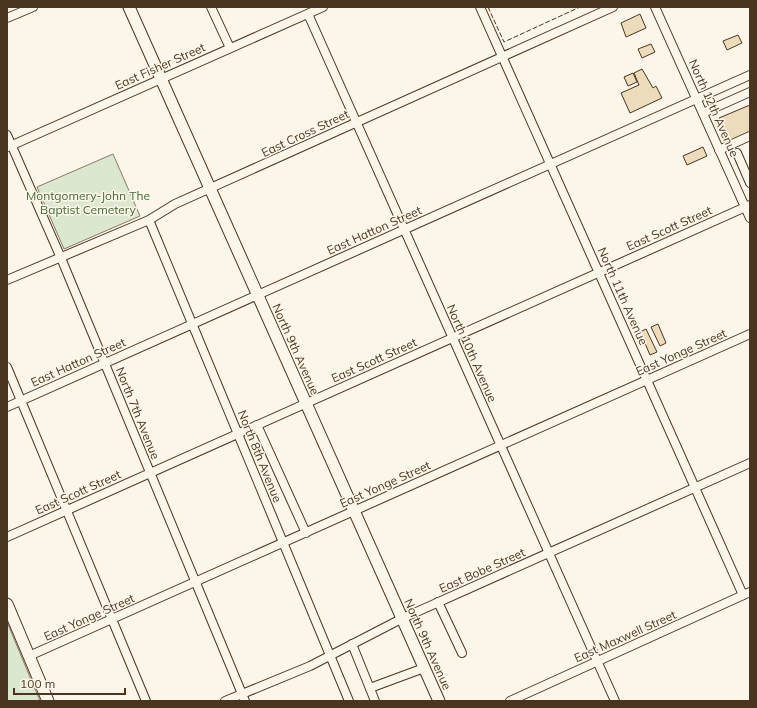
<svg xmlns="http://www.w3.org/2000/svg" width="757" height="708" font-family="Mulish,sans-serif">
<style>
.green{fill:#dce7d0;stroke:#887966}
.building{fill:#ecdcbc;stroke:#4a3520}
.lines{fill:none;stroke-linecap:round;stroke-linejoin:round}
.minor-casing{stroke:#4a3520;stroke-width:10}
.major-casing{stroke:#4a3520;stroke-width:13}
.minor{stroke:#fbf6e9;stroke-width:8}
.major{stroke:#fbf6e9;stroke-width:11}
.fence{stroke:#4a3520;stroke-width:1;stroke-dasharray:5 2;stroke-linecap:butt}
.labels{text-anchor:middle;dominant-baseline:central;stroke-width:3;stroke-linejoin:round;paint-order:stroke}
.street-label{font-size:12px;fill:#4a3520;stroke:#fbf6e9}
.park-label{font-size:12px;fill:#436837;stroke:#fbf6e9}
</style>
<rect width="100%" height="100%" fill="#fbf6e9"/>
<!-- green -->
<g class="green">
<path d="M113 154 140 216 64 249 37 187Z"/>
<path d="M7 622 40 701H7Z"/>
</g>
<!-- building -->
<g class="building">
<path d="M640 14 646 28 626 37 621 23Z"/>
<path d="M738 35 742 43 727 50 723 41Z"/>
<path d="M651 44 655 52 642 58 638 49Z"/>
<path d="M642 69 653 88 656 86 662 98 630 113 621 93 639 85 634 73Z"/>
<path d="M633 73 637 82 628 86 624 77Z"/>
<path d="M750 105V133L730 142 719 118Z"/>
<path d="M703 147 707 156 687 165 683 156Z"/>
<path d="M658 324 666 343 660 346 651 327Z"/>
<path d="M646 329 657 352 650 355 640 332Z"/>
</g>
<g class="lines">
<!-- minor casing -->
<g class="minor-casing">
<g id="minor">
<path d="M211 7 230 48"/>
<path d="M480 7 743 595"/>
<path d="M655 7 750 218"/>
<path d="M308 14 615 701"/>
<path d="M7 18 33 7"/>
<path d="M703 113 750 92"/>
<path d="M7 135 61 258 245 701"/>
<path d="M8 147 323 7"/>
<path d="M719 150 750 136"/>
<path d="M737 153 750 183"/>
<path d="M149 220 349 701"/>
<path d="M7 280 149 220 175 204 613 7"/>
<path d="M7 367 146 701"/>
<path d="M7 407 750 75"/>
<path d="M257 425 306 533"/>
<path d="M7 537 750 205"/>
<path d="M438 602 462 653"/>
<path d="M352 644 375 701"/>
<path d="M29 656 750 334"/>
<path d="M370 688 424 668"/>
<path d="M225 701 310 666 403 618 750 463"/>
<path d="M510 701 750 592"/>
</g>
</g>
<!-- major casing -->
<g class="major-casing">
<g id="major">
<path d="M129 7 439 701"/>
<path d="M7 604 48 701"/>
</g>
</g>
<!-- minor -->
<use href="#minor" class="minor"/>
<!-- major -->
<use href="#major" class="major"/>
<!-- fence -->
<path class="fence" d="M488 7 504 42 580 7"/>
</g>
<g class="labels">
<!-- street labels -->
<g class="street-label">
<text transform="translate(160 66) rotate(-24)">East Fisher Street</text>
<text transform="translate(714 108) rotate(66)">North 12th Avenue</text>
<text transform="translate(305 133) rotate(-25)">East Cross Street</text>
<text transform="translate(669 228) rotate(-24)">East Scott Street</text>
<text transform="translate(374 230) rotate(-24)">East Hatton Street</text>
<text transform="translate(623 296) rotate(66)">North 11th Avenue</text>
<text transform="translate(296 349) rotate(66)">North 9th Avenue</text>
<text transform="translate(681 352) rotate(-24)">East Yonge Street</text>
<text transform="translate(472 353) rotate(66)">North 10th Avenue</text>
<text transform="translate(374 360) rotate(-24)">East Scott Street</text>
<text transform="translate(78 362) rotate(-24)">East Hatton Street</text>
<text transform="translate(138 413) rotate(68)">North 7th Avenue</text>
<text transform="translate(260 456) rotate(68)">North 8th Avenue</text>
<text transform="translate(385 484) rotate(-24)">East Yonge Street</text>
<text transform="translate(78 492) rotate(-24)">East Scott Street</text>
<text transform="translate(482 570) rotate(-24)">East Bobe Street</text>
<text transform="translate(89 617) rotate(-24)">East Yonge Street</text>
<text transform="translate(625 636) rotate(-24)">East Maxwell Street</text>
<text transform="translate(428 644) rotate(66)">North 9th Avenue</text>
</g>
<!-- park labels -->
<g class="park-label">
<text x="88" y="195">Montgomery-John The<tspan x="88" dy="14">Baptist Cemetery</tspan></text>
</g>
</g>
<!-- border -->
<rect width="757" height="708" fill="none" stroke="#4a3520" stroke-width="16"/>
<!-- scale -->
<path d="M14 688v6h111v-6" fill="none" stroke="#4a3520" stroke-width="2"/>
<text x="20" y="688" font-size="12" fill="#4a3520" stroke="#fbf6e9" stroke-width="3" paint-order="stroke">100 m</text>
</svg>
